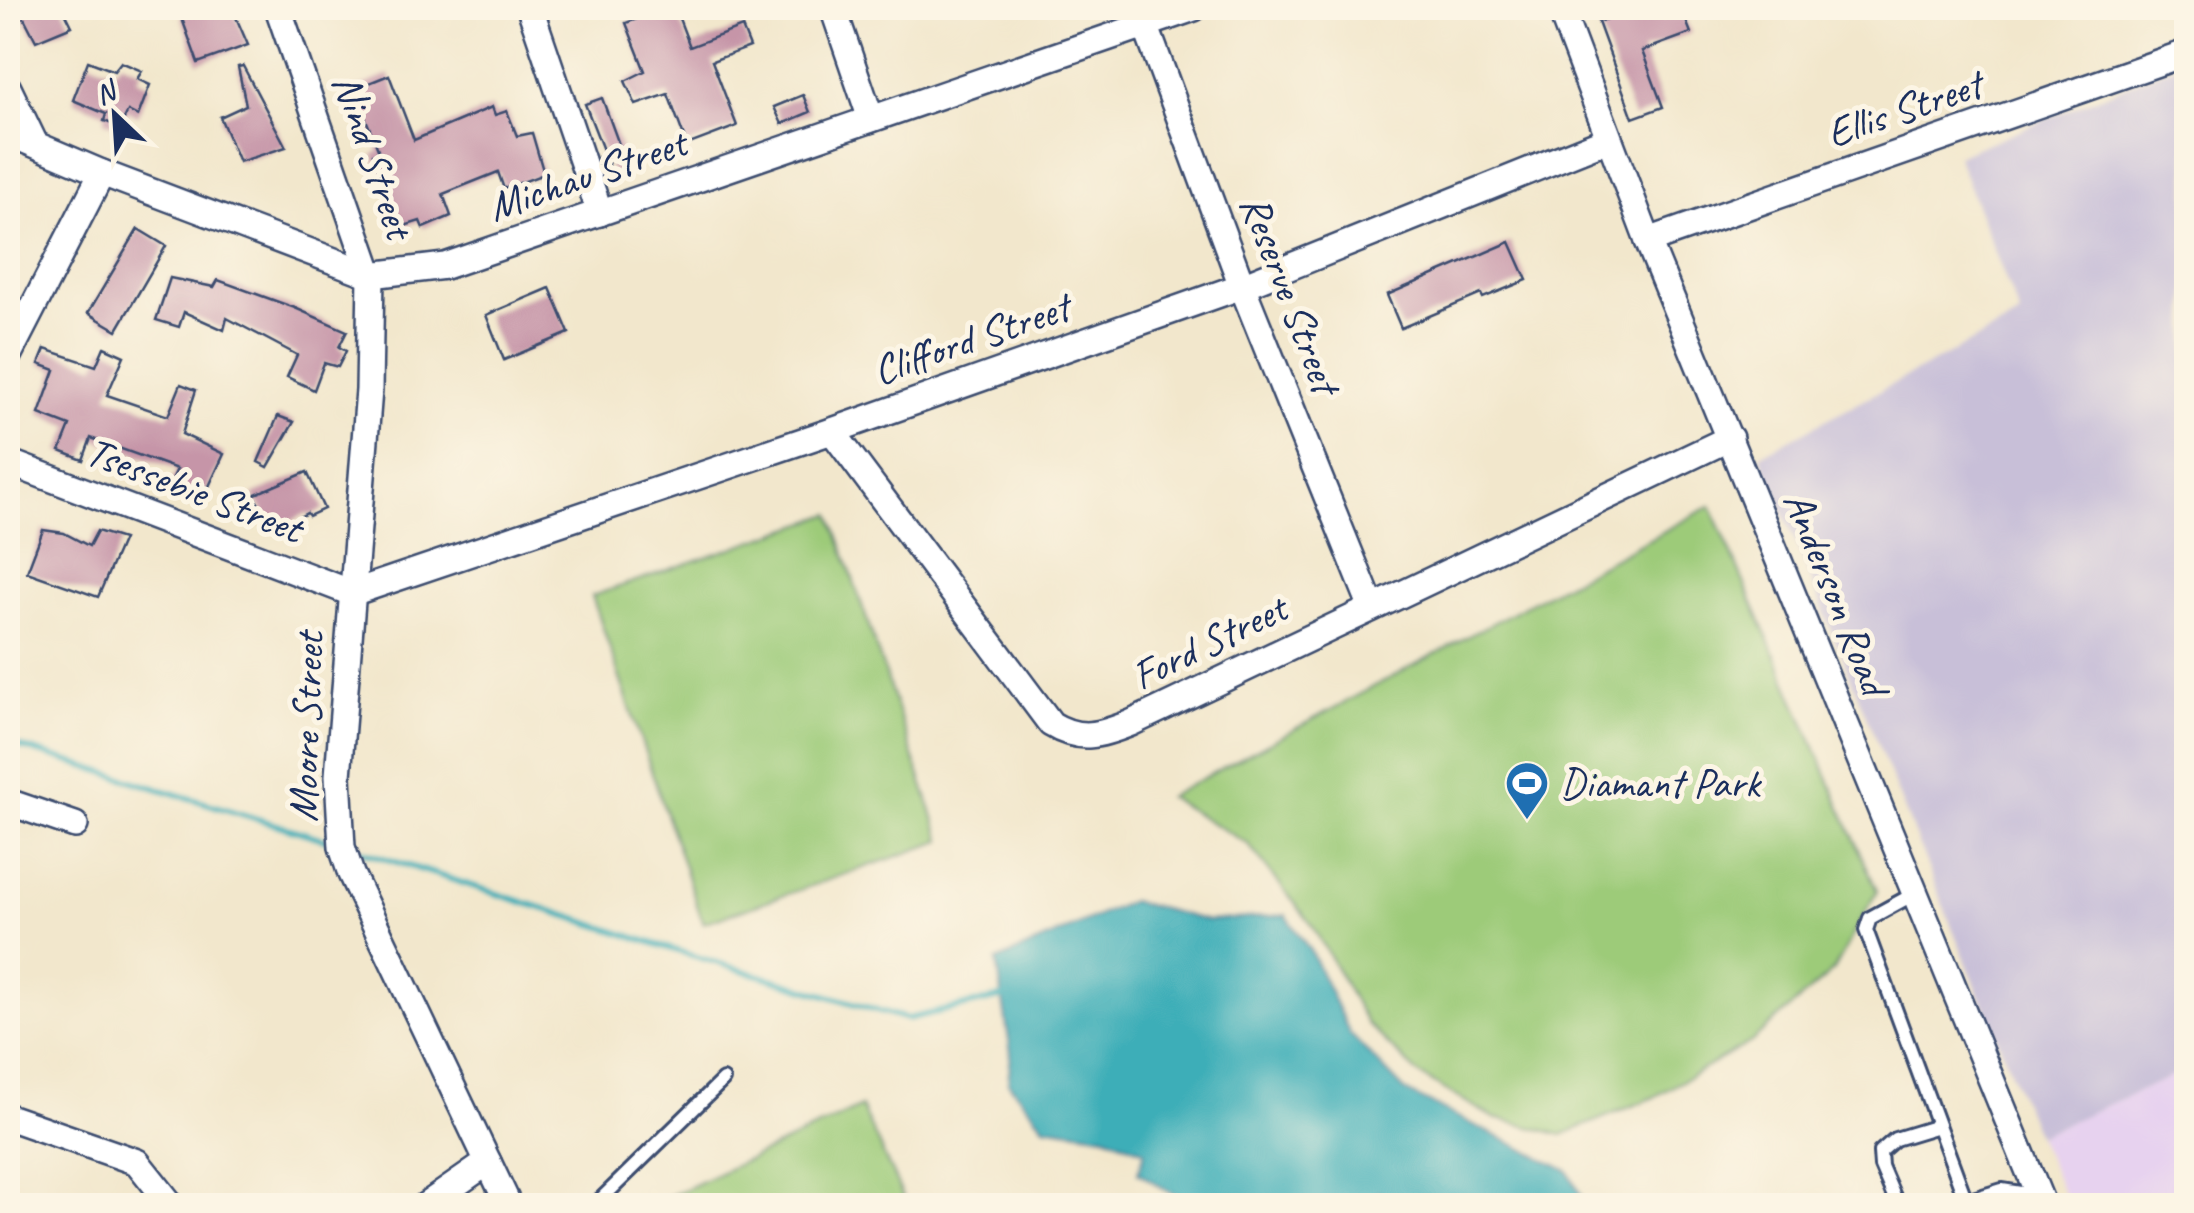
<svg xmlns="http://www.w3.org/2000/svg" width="2194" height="1213" font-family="Caveat,sans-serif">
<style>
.built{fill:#e7d2ef}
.industrial{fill:#c8bfd8}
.green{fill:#9dcb79;stroke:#5c7d6c;stroke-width:2.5}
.water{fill:#3daeb8;stroke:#2c6e8b;stroke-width:2.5}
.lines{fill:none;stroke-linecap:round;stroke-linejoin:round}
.stream{stroke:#3daeb8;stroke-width:6}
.building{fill:#c695a8}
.service-casing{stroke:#3b4b6e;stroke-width:18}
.minor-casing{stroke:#3b4b6e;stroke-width:30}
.service{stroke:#fff;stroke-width:12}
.minor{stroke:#fff;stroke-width:25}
.labels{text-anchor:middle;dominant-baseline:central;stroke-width:10;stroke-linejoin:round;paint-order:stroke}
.street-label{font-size:42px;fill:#1b2f5e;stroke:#fcf5e5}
.poi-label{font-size:42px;fill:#1b2f5e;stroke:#fcf5e5;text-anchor:start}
</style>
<rect width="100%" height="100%" fill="#fcf5e5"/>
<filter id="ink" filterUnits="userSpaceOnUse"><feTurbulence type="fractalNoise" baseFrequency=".01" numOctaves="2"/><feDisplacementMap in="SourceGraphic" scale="20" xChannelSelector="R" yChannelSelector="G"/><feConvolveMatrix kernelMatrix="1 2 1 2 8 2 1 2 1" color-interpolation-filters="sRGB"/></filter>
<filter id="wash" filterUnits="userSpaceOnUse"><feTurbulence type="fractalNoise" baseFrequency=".0048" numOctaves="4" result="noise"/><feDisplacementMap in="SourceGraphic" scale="40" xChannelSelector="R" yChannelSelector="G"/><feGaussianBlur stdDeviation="2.25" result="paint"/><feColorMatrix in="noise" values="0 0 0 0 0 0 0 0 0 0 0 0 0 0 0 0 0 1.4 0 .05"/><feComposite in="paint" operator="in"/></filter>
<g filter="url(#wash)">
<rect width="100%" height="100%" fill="#f2e7cc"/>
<!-- built -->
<path class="built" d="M2186 1070V1205H2069L2037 1136Z"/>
<!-- industrial -->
<path class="industrial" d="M2186 61V1070L2037 1136 1760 455 2020 316 1957 156Z"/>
<!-- green -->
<g class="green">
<path d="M1711 506 1877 891 1834 970 1751 1042 1652 1098 1562 1135 1494 1118 1418 1074 1367 1024 1312 925 1248 844 1168 797Z"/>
<path d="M831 514 942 841 703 923 592 596Z"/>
<path d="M861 1107 907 1205H654L653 1204Z"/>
</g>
<!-- water -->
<path class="water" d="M1131 901 1208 921 1286 915 1311 952 1350 1034 1405 1091 1568 1171 1586 1205H1401L1379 1192 1364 1205H1192L1138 1173 1145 1151 1105 1135 1044 1126 1008 1082 1011 1054 997 961Z"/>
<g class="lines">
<!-- stream -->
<g class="stream">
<path d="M8 743 337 843"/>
<path d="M349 847 684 953 907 1019 1005 997"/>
</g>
</g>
<g id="blocks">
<!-- building -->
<g class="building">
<path d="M19 8H63L72 26 36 41Z"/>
<path d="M201 8H232L248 45 198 63 181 16Z"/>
<path d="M666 8H675L690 47 742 27 750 47 712 61 737 126 687 145 668 94 636 105 625 81 645 71 626 23Z"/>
<path d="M1636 8H1681L1691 33 1642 51 1663 107 1633 118 1598 22Z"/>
<path d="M88 61 114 71 121 62 142 71 137 79 150 85 138 116 128 111 120 127 104 121 106 114 73 100Z"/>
<path d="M243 66 286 147 239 162 220 117 246 105 238 67Z"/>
<path d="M389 75 414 140 492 107 495 115 507 111 517 136 532 133 544 174 504 189 498 172 443 194 451 216 423 228 420 221 398 228 373 154 379 152 354 89Z"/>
<path d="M803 95 810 112 782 124 774 107Z"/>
<path d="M602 98 628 169 612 173 585 104Z"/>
<path d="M138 229 166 246 117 330 88 313Z"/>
<path d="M1510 242 1527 280 1483 298 1481 294 1401 328 1387 295Z"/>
<path d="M170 278 214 287 218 280 295 308 347 331 339 347 346 351 338 367 324 363 314 390 287 377 297 355 227 318 224 330 184 312 179 327 156 320Z"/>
<path d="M550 288 569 333 504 360 486 315Z"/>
<path d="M104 347 124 356 107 395 168 416 181 384 196 390 182 434 224 454 204 497 171 482 177 469 91 438 83 460 60 451 70 426 39 414 55 370 39 364 45 349 96 366Z"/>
<path d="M278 416 294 422 268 467 258 462Z"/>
<path d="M307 472 324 509 309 516 307 513 275 530 253 495Z"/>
<path d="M43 530 64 533 89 546 97 531 123 539 98 597 27 572Z"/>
</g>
</g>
</g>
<g filter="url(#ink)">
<use href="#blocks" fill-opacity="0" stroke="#3b4b6e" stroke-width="2.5"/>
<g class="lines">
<!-- service casing -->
<g class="service-casing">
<g id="service">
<path d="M1914 894 1870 918 1866 930 1968 1206"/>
<path d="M594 1206 723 1080"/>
<path d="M1898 1206 1881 1166 1880 1152 1895 1139 1938 1126"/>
<path d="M1950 1206 2002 1190 2039 1196"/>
</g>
</g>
<!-- minor casing -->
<g class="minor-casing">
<g id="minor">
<path d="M278 8 371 275 369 390 338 776 342 847 351 874 509 1206"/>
<path d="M530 8 600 213"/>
<path d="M833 8 871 119"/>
<path d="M1139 8 1242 286 1372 608"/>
<path d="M1560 8 1648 241 2043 1206"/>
<path d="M8 88 35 144"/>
<path d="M8 133 102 173 371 275 445 266 1194 8"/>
<path d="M1648 241 2186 53"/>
<path d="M8 356 102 173"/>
<path d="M832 431 1051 724C1080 742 1101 735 1131 723L1730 438"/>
<path d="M8 462 352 593 832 431 1242 286 1608 139"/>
<path d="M8 802 75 825"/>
<path d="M8 1117 137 1162 172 1206"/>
<path d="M425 1206 488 1162"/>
</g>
</g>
<!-- service -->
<use href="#service" class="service"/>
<!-- minor -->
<use href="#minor" class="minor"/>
</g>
</g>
<!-- icons -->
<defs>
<g id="stadium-pin" transform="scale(2.25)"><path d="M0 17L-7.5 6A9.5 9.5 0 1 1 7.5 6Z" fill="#1f6fb2" stroke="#fcf5e5"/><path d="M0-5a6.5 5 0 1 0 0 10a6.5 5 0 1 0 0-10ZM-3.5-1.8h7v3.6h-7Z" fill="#fff"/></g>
</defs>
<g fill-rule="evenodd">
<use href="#stadium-pin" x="1527" y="783"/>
</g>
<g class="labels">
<!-- street labels -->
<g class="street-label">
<text transform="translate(1904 109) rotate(-19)">Ellis Street</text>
<text transform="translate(373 156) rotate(71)">Nind Street</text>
<text transform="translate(587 175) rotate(-19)">Michau Street</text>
<text transform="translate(1290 294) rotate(69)">Reserve Street</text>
<text transform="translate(971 339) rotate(-19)">Clifford Street</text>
<text transform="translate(194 490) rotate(21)">Tsessebie Street</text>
<text transform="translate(1836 593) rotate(68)">Anderson Road</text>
<text transform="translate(1209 642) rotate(-26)">Ford Street</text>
<text transform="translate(306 727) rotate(-88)">Moore Street</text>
</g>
<!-- poi labels -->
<g class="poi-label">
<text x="1560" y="783">Diamant Park</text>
</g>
</g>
<!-- margin -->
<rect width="2194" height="1213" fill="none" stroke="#fcf5e5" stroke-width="40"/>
<!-- north arrow -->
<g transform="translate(115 115) rotate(335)" stroke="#fcf5e5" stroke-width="8" paint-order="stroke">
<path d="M0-8L18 38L0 25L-18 38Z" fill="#1b2f5e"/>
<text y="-15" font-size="28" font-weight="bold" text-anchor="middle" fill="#1b2f5e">N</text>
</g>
</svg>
